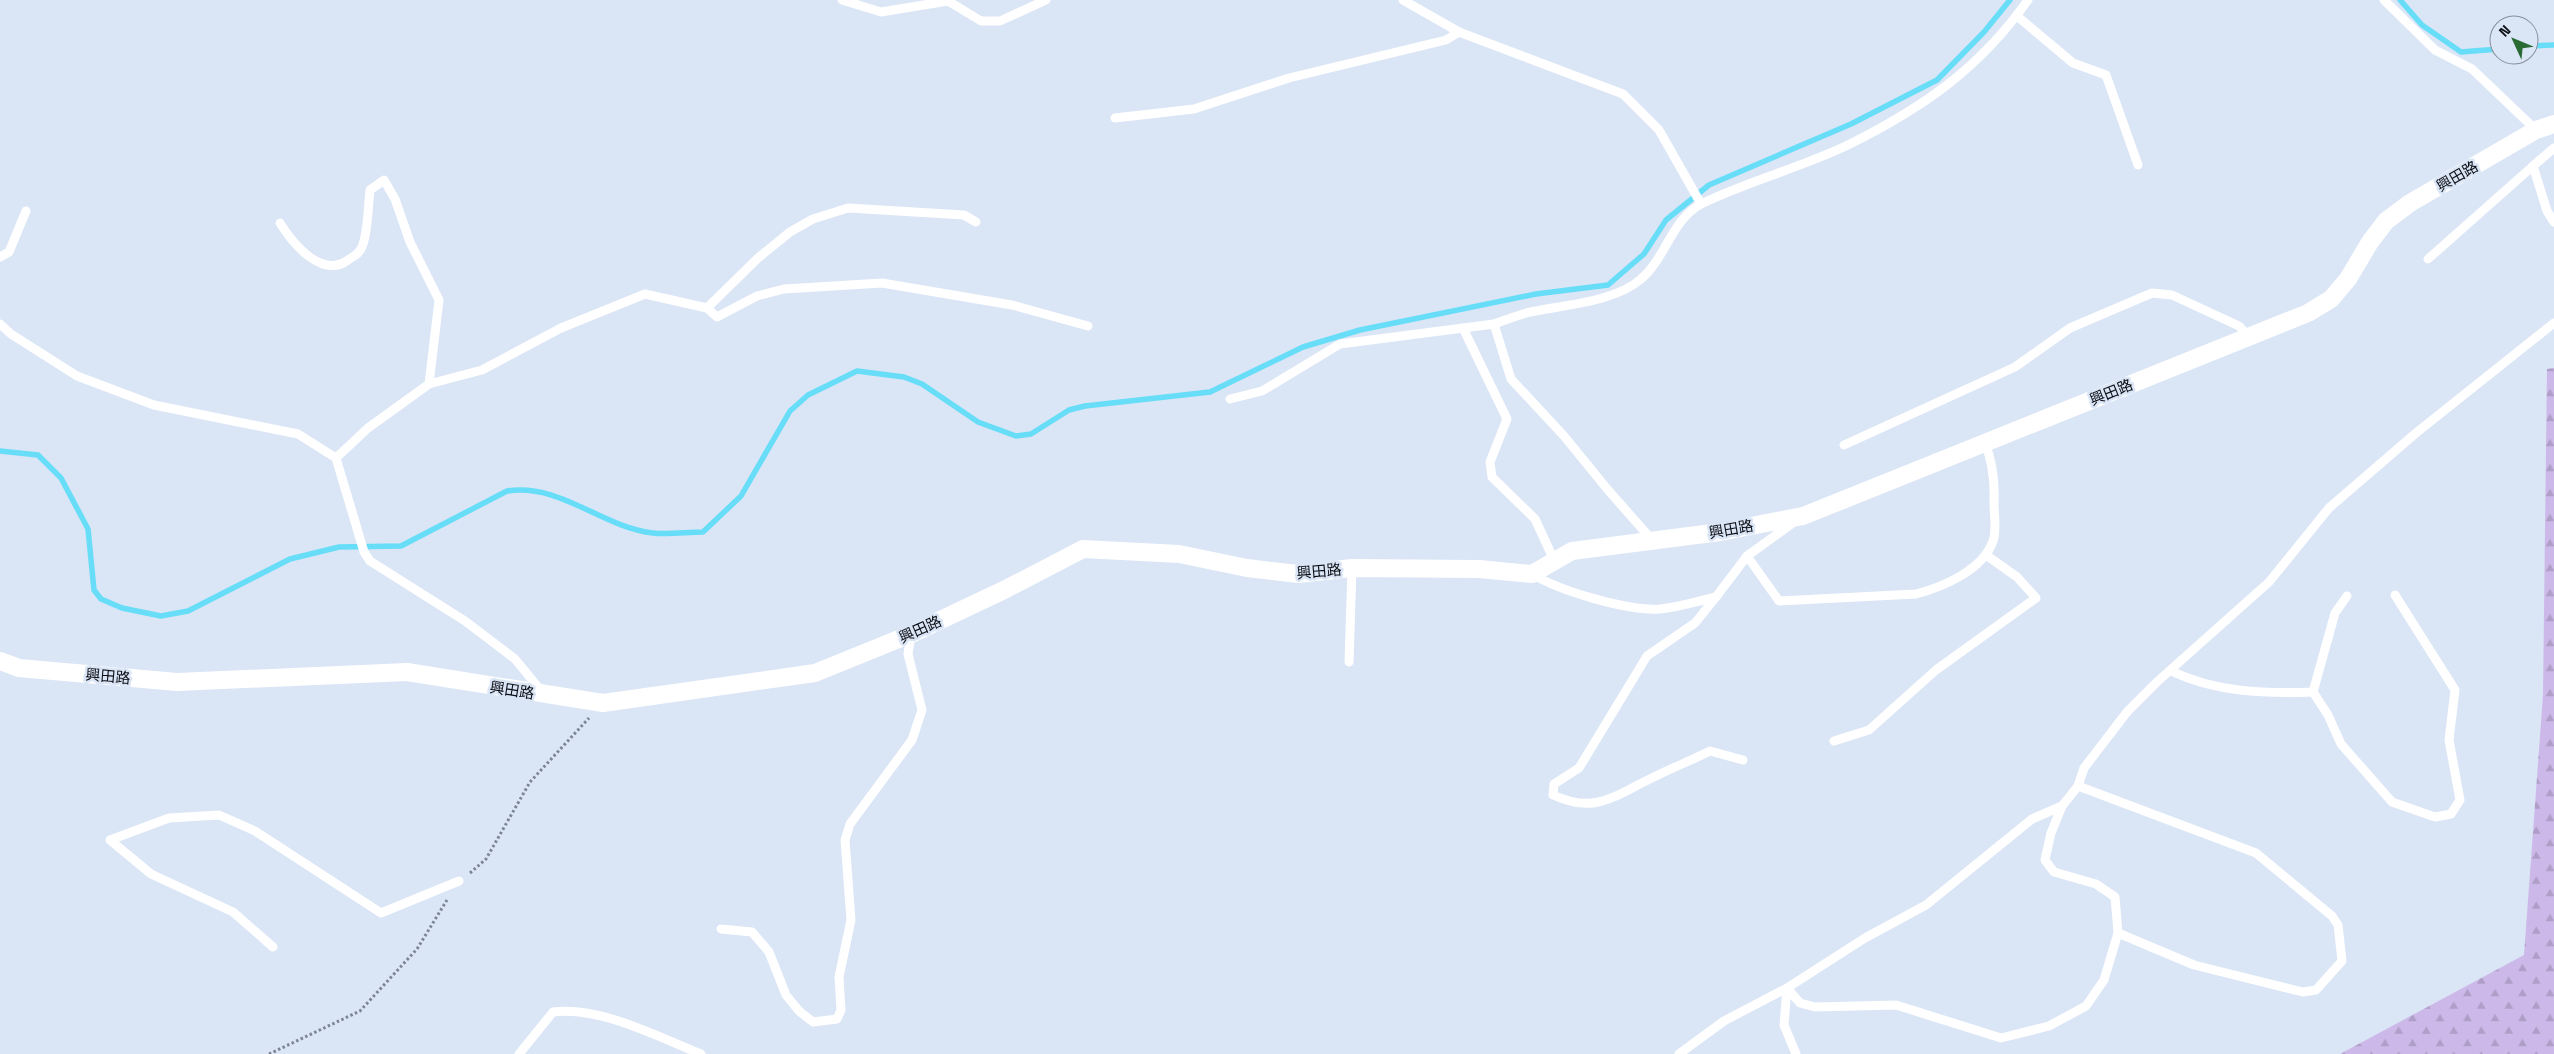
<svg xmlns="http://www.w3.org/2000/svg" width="2554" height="1054" font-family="'Space Grotesk','Noto Sans TC',sans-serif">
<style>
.forest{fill:url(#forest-firs)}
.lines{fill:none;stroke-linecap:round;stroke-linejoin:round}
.stream{stroke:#67ddf7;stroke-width:5.5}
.path{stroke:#7e8591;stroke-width:3;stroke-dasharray:2.5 2.5;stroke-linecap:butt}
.lane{stroke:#fff;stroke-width:9}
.street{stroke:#fff;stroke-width:18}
.labels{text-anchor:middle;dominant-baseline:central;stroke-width:5;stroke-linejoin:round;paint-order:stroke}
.street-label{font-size:15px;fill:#0b0e14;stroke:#dae5f6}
</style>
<defs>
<pattern id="forest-firs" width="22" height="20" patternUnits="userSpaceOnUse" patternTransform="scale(1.25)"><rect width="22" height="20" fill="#cdb9e9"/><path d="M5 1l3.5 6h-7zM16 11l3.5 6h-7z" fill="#af9ec7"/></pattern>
</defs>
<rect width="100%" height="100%" fill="#dae5f6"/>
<!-- forest -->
<path class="forest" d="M2554 368V1054H2340L2524 955 2543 695 2547 369Z"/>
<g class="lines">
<!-- stream -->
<g class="stream">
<path d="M2400 0 2422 25 2461 52 2499 49"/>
<path d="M2529 46 2554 45"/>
<path d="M0 451 38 455 61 478 88 529 94 590 101 599 122 608 161 616 188 611 290 559 339 547 401 546 507 491C561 483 601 527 653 533 669 535 687 532 703 532L741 496 790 411 808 395 857 371 904 377 922 384 978 422 1016 436 1031 434 1069 410 1085 406 1210 392 1303 347 1360 330 1536 294 1608 285 1644 254 1666 220 1709 185 1851 124 1937 80 1984 32 2010 0"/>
</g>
<!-- path -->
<g class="path">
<path d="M470 873 486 859 530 782 589 718"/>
<path d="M269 1054 360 1011 417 949 447 900"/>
</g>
<!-- lane -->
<g class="lane">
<path d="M842 0 881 12 948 1 981 21H1000L1046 0"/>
<path d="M2384 0 2435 50 2472 69 2536 130"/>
<path d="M2017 16 2073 63 2106 75 2138 165"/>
<path d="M1459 32 1623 94 1659 130 1701 204"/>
<path d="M1115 118 1194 109 1289 78 1446 40 1459 32 1403 0"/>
<path d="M2554 148 2533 166 2547 211 2554 222"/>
<path d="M0 257 9 252 26 211"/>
<path d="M2428 259 2533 166"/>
<path d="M707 308 717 317 757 296 784 289 882 283 1012 305 1088 326"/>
<path d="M0 324 11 334 77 376 154 405 298 434 336 458 368 428 429 384 439 300 410 242 395 199 384 180 370 190C368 206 368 233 362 247 359 254 354 256 348 260 322 279 293 244 280 223"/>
<path d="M1463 328 1507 419 1490 462 1492 477 1535 519 1554 560"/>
<path d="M429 384 482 370 561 328 645 294 707 308 758 258 790 232 813 219 848 208 964 215 976 222"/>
<path d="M1230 399 1262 391 1340 344 1494 324"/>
<path d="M1844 445 2015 367 2070 328 2152 293 2172 295 2239 326 2249 337"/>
<path d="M336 458 364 552 370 561 465 621 515 659 542 692"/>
<path d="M1653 541 1608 490 1564 436 1511 379 1494 324C1506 320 1518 315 1530 312 1564 305 1615 302 1641 279 1666 258 1672 218 1703 203 1751 180 1803 167 1850 144 1924 107 1980 68 2028 0"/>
<path d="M1747 556 1779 601 1916 594C1943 587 1983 570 1993 541 1997 531 1994 514 1994 503 1995 481 1993 463 1985 443"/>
<path d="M1532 574C1560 591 1627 611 1660 609 1679 607 1698 601 1716 597L1695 623 1647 656 1579 768 1554 784 1553 795C1597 815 1615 795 1654 777 1672 768 1692 760 1710 751L1743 760"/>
<path d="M1716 597 1747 556 1794 522"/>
<path d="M1349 662 1352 568"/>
<path d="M2171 671C2215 692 2264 694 2313 692L2335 613 2347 596"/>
<path d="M2313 692 2328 715 2341 744 2392 802 2435 817 2451 814 2460 800 2449 740 2455 690 2395 595"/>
<path d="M1834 741 1869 730 1936 670 2036 598 2017 577 1986 555"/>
<path d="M2078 786 2256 853 2332 916 2338 925 2342 961 2316 990 2303 992 2194 965 2118 933"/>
<path d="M721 929 752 932 769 952 786 995 799 1011 813 1022 837 1019 841 1010 839 977 851 920 845 840 850 824 912 740 922 710 908 654 911 634"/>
<path d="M273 947 233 912 151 874 110 840 169 818 219 815 255 831 381 913 459 881"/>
<path d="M519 1054 553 1012C600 1006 658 1037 701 1054"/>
<path d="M1679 1054 1724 1021 1787 988 1800 1003 1815 1007 1896 1005 2001 1038 2049 1026 2086 1006 2104 980 2118 933 2115 897 2096 884 2054 872 2045 860 2051 833 2062 806"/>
<path d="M1796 1054 1784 1025 1787 988 1865 938 1926 905 2032 819 2062 806 2078 786 2084 768 2127 712 2158 681 2269 582 2329 508 2416 433 2554 323"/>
</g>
<!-- street -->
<path class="street" d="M0 661 19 668 177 682 407 672 603 703 815 673 911 634 1004 590 1083 549 1179 554 1247 568 1298 574 1352 568 1479 569 1532 574 1572 551 1720 532 1803 516 2308 313 2331 299 2348 279 2370 242 2386 221 2410 203 2536 130 2554 124"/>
</g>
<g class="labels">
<!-- street labels -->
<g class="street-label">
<text transform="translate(2457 176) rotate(-30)">興田路</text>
<text transform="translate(2111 392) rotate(-22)">興田路</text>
<text transform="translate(1731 529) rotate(-10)">興田路</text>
<text transform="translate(1319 571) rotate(-5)">興田路</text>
<text transform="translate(920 629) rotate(-24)">興田路</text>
<text transform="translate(108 676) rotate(5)">興田路</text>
<text transform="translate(512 690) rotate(9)">興田路</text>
</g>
</g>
<!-- north arrow -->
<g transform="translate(2514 40) rotate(314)"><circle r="24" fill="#dae5f6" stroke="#878f9c"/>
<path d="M0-4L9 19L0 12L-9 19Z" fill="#296a34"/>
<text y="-8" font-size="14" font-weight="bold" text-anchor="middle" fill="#0b0e14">N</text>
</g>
</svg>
